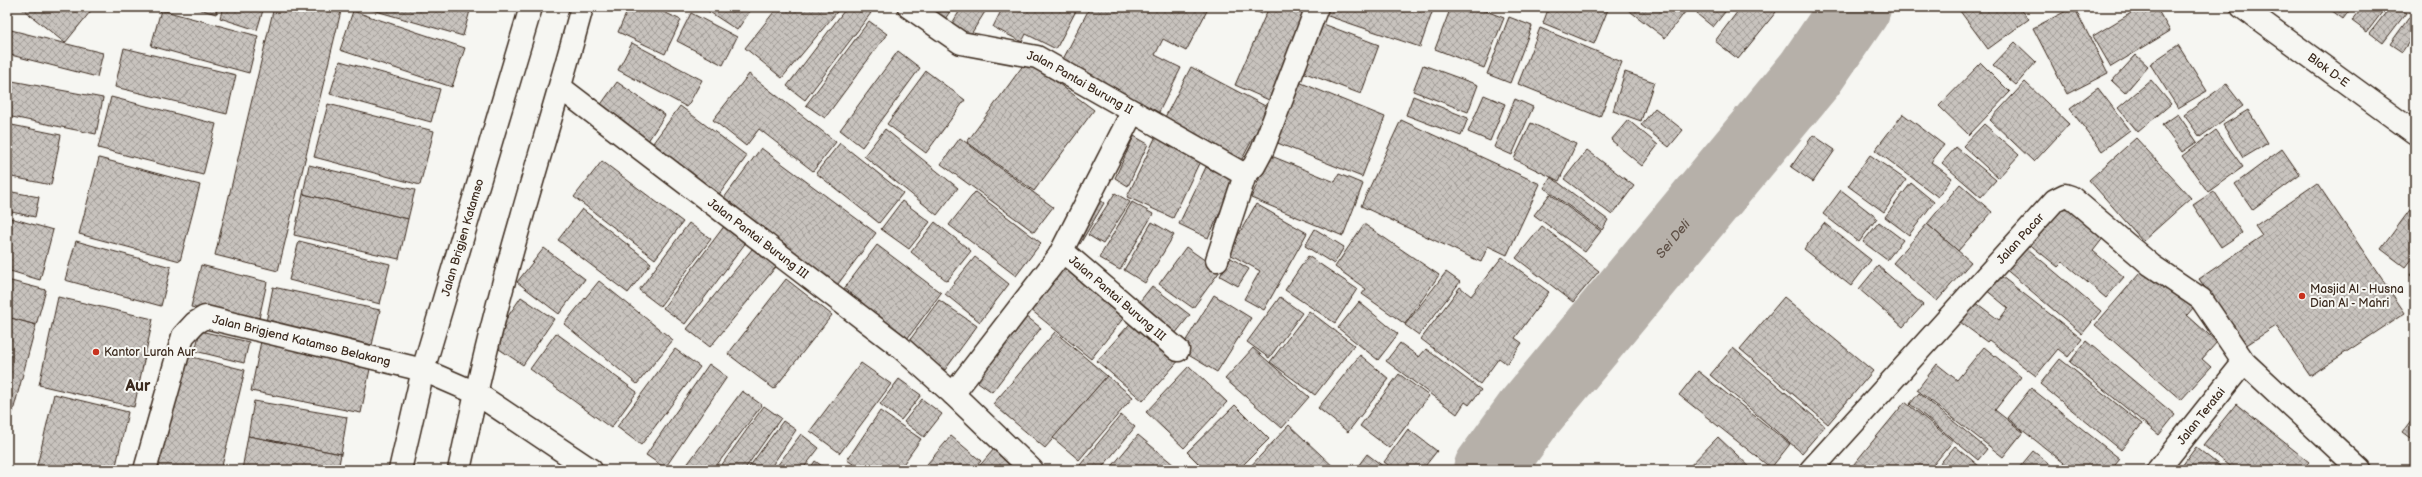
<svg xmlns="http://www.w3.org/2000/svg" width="2422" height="477" font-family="'Balsamiq Sans',sans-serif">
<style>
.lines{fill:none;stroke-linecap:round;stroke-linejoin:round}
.river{stroke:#b6b0a9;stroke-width:70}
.building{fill:url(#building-cross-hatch);stroke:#3b2a1e}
.minor-casing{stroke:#3b2a1e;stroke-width:25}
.major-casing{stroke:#3b2a1e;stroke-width:25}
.minor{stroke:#f6f6f2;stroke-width:22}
.major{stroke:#f6f6f2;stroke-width:22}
.poi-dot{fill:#c8321e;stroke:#f6f6f2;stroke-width:1.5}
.labels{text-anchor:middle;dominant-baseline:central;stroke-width:4;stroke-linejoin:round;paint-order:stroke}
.street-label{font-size:12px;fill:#3b2a1e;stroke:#f6f6f2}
.poi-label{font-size:12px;fill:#3b2a1e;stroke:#f6f6f2;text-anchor:start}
.water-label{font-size:13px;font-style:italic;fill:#605248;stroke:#f6f6f2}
.district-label{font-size:16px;font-weight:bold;fill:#3b2a1e;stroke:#f6f6f2}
</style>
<defs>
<pattern id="building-cross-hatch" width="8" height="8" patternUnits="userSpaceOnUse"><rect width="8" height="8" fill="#c8c3be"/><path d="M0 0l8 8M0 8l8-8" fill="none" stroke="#a49f9a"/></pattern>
</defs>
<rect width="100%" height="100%" fill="#f6f6f2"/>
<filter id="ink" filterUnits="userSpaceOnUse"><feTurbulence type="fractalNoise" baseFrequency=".025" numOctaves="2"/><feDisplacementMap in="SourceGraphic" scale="8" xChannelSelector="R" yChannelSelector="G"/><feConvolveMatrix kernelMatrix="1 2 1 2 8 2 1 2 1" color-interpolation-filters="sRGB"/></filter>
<g filter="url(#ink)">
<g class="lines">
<!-- river -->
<path class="river" id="s1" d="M1488 470 1530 412 1810 74 1856 7"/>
</g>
<!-- building -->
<g class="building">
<path d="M20 7H94L65 43Z"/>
<path d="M192 7H218L216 14Z"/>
<path d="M223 7H264L257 30 220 18Z"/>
<path d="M274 7H342L278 271 215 255Z"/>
<path d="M362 7H471L463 36Z"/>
<path d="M629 7H653L681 20 665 54 618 32Z"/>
<path d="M702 7H753L737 30Z"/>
<path d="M778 7H841L782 78 745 48Z"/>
<path d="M847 7H863L871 13 805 100 787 86Z"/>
<path d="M921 7H953L943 22Z"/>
<path d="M962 7H988L966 42 948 30Z"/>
<path d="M1003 7H1078L1056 49 1026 34 1022 42 993 27Z"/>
<path d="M1090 7H1209L1186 51 1163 39 1155 55 1181 68 1157 116 1059 67Z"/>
<path d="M1246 7H1265L1262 14Z"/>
<path d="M1269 7H1309L1269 100 1235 85Z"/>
<path d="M1328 7H1434L1420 47 1325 15Z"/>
<path d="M1451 7H1476L1504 18 1484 68 1435 49Z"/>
<path d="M1549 7H1609L1594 44 1543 23Z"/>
<path d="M1629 7H1689L1665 38 1627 9Z"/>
<path d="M1702 7H1729L1713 27 1697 14Z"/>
<path d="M1741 7H1770L1776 12 1738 59 1715 41Z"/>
<path d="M1957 7H2019L2029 19 1988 49Z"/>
<path d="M2074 7 2108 73 2067 94 2033 28Z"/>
<path d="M2141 7H2156L2170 31 2111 67 2093 36Z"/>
<path d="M2327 7H2352L2343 19Z"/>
<path d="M2363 7H2386L2367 32 2352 21Z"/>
<path d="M2390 7H2397L2406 13 2383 43 2370 33Z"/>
<path d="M161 10 258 36 249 73 151 46Z"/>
<path d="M353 11 465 48 452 87 340 50Z"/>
<path d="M2413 12 2415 33 2402 52 2390 44Z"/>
<path d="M691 13 737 37 723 65 677 41Z"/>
<path d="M1509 17 1532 26 1510 83 1487 74Z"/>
<path d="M869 21 887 34 825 118 806 105Z"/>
<path d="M1318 22 1379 45 1361 94 1300 71Z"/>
<path d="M1540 28 1622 62 1600 117 1518 84Z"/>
<path d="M7 29 103 53 97 77 7 54Z"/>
<path d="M2415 36V45L2410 41Z"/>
<path d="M2015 42 2036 62 2016 85 1993 65Z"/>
<path d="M632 43 702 80 687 107 618 70Z"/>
<path d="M2178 45 2207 91 2178 108 2150 64Z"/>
<path d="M124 48 236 75 227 114 115 87Z"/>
<path d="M898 51 920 68 862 147 840 130Z"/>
<path d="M2136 55 2148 66 2125 93 2112 81Z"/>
<path d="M1027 60 1094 110 1034 191 967 142Z"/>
<path d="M340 61 440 89 431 122 330 94Z"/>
<path d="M1981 63 2010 92 1969 135 1939 106Z"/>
<path d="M1423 65 1478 85 1468 112 1413 91Z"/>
<path d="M1191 67 1269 108 1241 161 1163 121Z"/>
<path d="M926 71 965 100 926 153 887 124Z"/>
<path d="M1625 72 1654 82 1641 121 1613 111Z"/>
<path d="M749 74 836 142 813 171 759 129 746 146 713 120Z"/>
<path d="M7 80 103 98 96 134 7 116Z"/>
<path d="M1294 80 1385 117 1362 177 1270 140Z"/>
<path d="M2151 80 2171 104 2138 132 2118 108Z"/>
<path d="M617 82 665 115 646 144 597 110Z"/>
<path d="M2025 82 2069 124 2034 162 1990 120Z"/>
<path d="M2226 84 2243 106 2200 137 2184 115Z"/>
<path d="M2098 88 2130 130 2102 151 2070 109Z"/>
<path d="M1484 95 1505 104 1490 141 1468 132Z"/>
<path d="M1413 96 1468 118 1461 136 1406 115Z"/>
<path d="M111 97 216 124 203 175 98 148Z"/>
<path d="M1515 99 1533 107 1512 155 1494 147Z"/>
<path d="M328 104 434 131 420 185 314 157Z"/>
<path d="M680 106 747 156 718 196 650 147Z"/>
<path d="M1655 108 1683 130 1669 147 1641 125Z"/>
<path d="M2248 110 2268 143 2243 158 2223 125Z"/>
<path d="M1903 114 1944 145 1931 162 1952 178 1938 197 1875 150Z"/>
<path d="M2178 114 2197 142 2182 152 2162 125Z"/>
<path d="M1401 120 1540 184 1507 255 1488 246 1481 262 1361 206Z"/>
<path d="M1628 120 1658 145 1642 166 1611 140Z"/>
<path d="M1531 123 1576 144 1559 181 1514 159Z"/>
<path d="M7 124 61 135 51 185 7 176Z"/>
<path d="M1984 124 2019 155 1998 178 1963 146Z"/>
<path d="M885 129 958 188 937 215 864 156Z"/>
<path d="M2216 130 2243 167 2208 192 2182 156Z"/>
<path d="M1813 135 1835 150 1813 182 1791 167Z"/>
<path d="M1134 136 1148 144 1128 186 1115 178Z"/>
<path d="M1156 136 1202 157 1173 218 1127 197Z"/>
<path d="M960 138 1053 207 1034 232 941 164Z"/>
<path d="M2136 138 2191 198 2143 241 2089 180Z"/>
<path d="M840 143 903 193 879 223 816 173Z"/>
<path d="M1956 147 1996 180 1981 197 1942 163Z"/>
<path d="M761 148 876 233 835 288 721 202Z"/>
<path d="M2282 149 2300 175 2253 210 2235 184Z"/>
<path d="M1587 150 1634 186 1612 215 1564 179Z"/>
<path d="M1269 155 1335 182 1339 174 1363 184 1343 236 1251 198Z"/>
<path d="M1870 155 1906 180 1884 212 1848 186Z"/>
<path d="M99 158 200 185 180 261 79 234Z"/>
<path d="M602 161 683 222 655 259 574 197Z"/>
<path d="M309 165 415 190 408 219 303 194Z"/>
<path d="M1206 167 1235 181 1208 238 1179 224Z"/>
<path d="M1551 177 1608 220 1602 230 1544 188Z"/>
<path d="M1911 183 1934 202 1909 235 1885 217Z"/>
<path d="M2317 183 2405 313 2310 376 2276 326 2245 346 2199 279 2262 236 2255 226Z"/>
<path d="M1960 184 1992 212 1958 251 1927 224Z"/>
<path d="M1841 190 1877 218 1859 242 1823 214Z"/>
<path d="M7 191 39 197 35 217 7 211Z"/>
<path d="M2214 191 2242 233 2221 247 2193 205Z"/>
<path d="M975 192 1041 243 1016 276 949 225Z"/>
<path d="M1115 193 1130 202 1103 244 1088 235Z"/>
<path d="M303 194 408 219 399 259 294 235Z"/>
<path d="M1550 194 1601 231 1585 252 1534 215Z"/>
<path d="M1096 197 1104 203 1080 244 1073 240Z"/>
<path d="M902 201 930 222 909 249 881 229Z"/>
<path d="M1132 202 1153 214 1120 270 1099 258Z"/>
<path d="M2062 203 2104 237 2093 251 2124 277 2106 298 2063 262 2058 267 2028 243Z"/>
<path d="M2415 203V254L2405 267 2381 249Z"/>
<path d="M1256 204 1307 233 1264 310 1244 299 1260 271 1228 253Z"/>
<path d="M582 209 651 263 628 293 558 240Z"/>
<path d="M7 217 53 230 40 280 7 270Z"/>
<path d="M935 222 971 251 947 281 911 252Z"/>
<path d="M1152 222 1174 235 1145 283 1124 270Z"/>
<path d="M1879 222 1903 240 1887 260 1863 242Z"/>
<path d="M689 223 711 239 660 306 639 290Z"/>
<path d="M1824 223 1871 260 1851 286 1804 249Z"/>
<path d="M1364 224 1439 275 1405 324 1362 294 1366 289 1335 267Z"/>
<path d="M1927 224 1971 262 1937 301 1893 263Z"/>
<path d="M725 225 747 241 685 324 663 308Z"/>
<path d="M1542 226 1599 271 1573 302 1516 258Z"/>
<path d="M1315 229 1344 247 1334 264 1305 246Z"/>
<path d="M76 241 171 267 161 306 65 280Z"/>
<path d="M299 241 390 264 380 304 289 280Z"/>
<path d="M757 243 780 262 710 347 687 329Z"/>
<path d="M2022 244 2101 311 2082 334 2003 267Z"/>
<path d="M877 245 941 293 907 339 843 290Z"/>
<path d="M1186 247 1220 271 1193 308 1159 284Z"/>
<path d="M544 248 585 279 559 314 517 282Z"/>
<path d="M1308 256 1357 289 1335 323 1285 290Z"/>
<path d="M975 257 1009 284 980 322 945 294Z"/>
<path d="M1502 257 1549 292 1515 338 1522 343 1507 364 1499 358 1480 384 1421 339 1460 287 1471 296Z"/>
<path d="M1064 258 1129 311 1091 359 1025 305Z"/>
<path d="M1231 258 1249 269 1238 286 1220 276Z"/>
<path d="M201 265 267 282 258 323 191 307Z"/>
<path d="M1878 266 1923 305 1903 327 1859 289Z"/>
<path d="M2146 266 2194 307 2187 315 2217 342 2202 359 2211 367 2181 400 2095 325Z"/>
<path d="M2415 269V278L2410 275Z"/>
<path d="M1446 272 1460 282 1419 335 1405 325Z"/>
<path d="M1997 273 2082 339 2068 357 2058 349 2036 376 1989 340 1987 342 1960 322 1975 302 1999 320 2008 308 1985 289Z"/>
<path d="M786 279 832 315 774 389 728 354Z"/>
<path d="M7 280 46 290 36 325 7 317Z"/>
<path d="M599 281 673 340 637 384 564 324Z"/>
<path d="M1152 286 1190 315 1171 339 1133 310Z"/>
<path d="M273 287 380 310 372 345 266 322Z"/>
<path d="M1214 295 1251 318 1217 372 1180 350Z"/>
<path d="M58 297 153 319 134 407 39 385Z"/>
<path d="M521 297 554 319 523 365 490 343Z"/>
<path d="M1280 297 1302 313 1269 358 1247 342Z"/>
<path d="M1784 297 1873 371 1828 424 1740 349Z"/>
<path d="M939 300 977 326 945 370 907 344Z"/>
<path d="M1359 302 1398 334 1378 360 1338 328Z"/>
<path d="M1309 311 1354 345 1315 395 1270 362Z"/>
<path d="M1021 312 1041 328 992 392 971 377Z"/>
<path d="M7 317 36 325 7 434Z"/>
<path d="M1135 318 1181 358 1143 401 1097 361Z"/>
<path d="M200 331 249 342 244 363 195 351Z"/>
<path d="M1055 332 1107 376 1045 448 993 404Z"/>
<path d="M556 333 637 392 611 428 530 369Z"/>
<path d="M261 341 371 364 361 413 251 391Z"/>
<path d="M2086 341 2175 415 2159 435 2070 362Z"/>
<path d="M1400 343 1419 357 1426 349 1481 390 1469 405 1465 402 1457 414 1386 361Z"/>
<path d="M1984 347 2021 377 1995 410 2023 432 2003 457 1917 390 1937 364 1957 380Z"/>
<path d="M1253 348 1309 397 1282 428 1225 379Z"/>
<path d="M1733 348 1825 426 1802 453 1710 375Z"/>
<path d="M675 349 700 367 641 445 617 427Z"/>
<path d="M184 355 245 370 221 470H156Z"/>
<path d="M1360 355 1389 379 1348 432 1318 408Z"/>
<path d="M2060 359 2142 424 2121 450 2040 384Z"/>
<path d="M861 363 891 384 840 453 810 431Z"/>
<path d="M709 364 727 377 665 468 646 455Z"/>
<path d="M1189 366 1227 402 1184 448 1146 412Z"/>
<path d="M1698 371 1790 444 1771 468 1679 395Z"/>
<path d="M1399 374 1429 396 1389 448 1360 426Z"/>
<path d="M1107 376 1133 397 1079 460 1053 438Z"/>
<path d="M899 379 921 395 901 420 880 404Z"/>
<path d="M2031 388 2120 459 2111 470H2073L2007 418Z"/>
<path d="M742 391 762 405 713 470H683Z"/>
<path d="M1919 393 1987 449 1978 460 1910 404Z"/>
<path d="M54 394 128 412 115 470H36Z"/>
<path d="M922 399 942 414 924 437 904 422Z"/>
<path d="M254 401 347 417 341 454 248 436Z"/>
<path d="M1905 402 1953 441 1929 470H1849Z"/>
<path d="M2236 404 2309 462 2302 470H2234L2203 445Z"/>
<path d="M1235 405 1269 439 1238 470H1205L1187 452Z"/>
<path d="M764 406 781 418 744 470H718Z"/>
<path d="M880 411 921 439 899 470H862L847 460Z"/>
<path d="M1121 415 1135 427 1100 470H1076Z"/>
<path d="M2415 416V441L2403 432Z"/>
<path d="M783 421 796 430 769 470H747Z"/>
<path d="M1289 425 1337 470H1247Z"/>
<path d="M1408 429 1437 451 1422 470H1395L1384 462Z"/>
<path d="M801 434 819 448 802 470H774Z"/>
<path d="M1138 435 1180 470H1109Z"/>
<path d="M248 436 341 454 338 470H242Z"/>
<path d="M951 436 981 461 973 470H922Z"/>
<path d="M1718 437 1753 470H1686Z"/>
<path d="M1955 446 1979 466 1976 470H1941L1937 467Z"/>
<path d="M2196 447 2225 470H2179Z"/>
<path d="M994 449 1019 470H976Z"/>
<path d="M2033 451 2057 470 2018 469Z"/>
<path d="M1367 454 1388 470H1355Z"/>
<path d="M815 461 828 470H809Z"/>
</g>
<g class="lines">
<!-- minor casing -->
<g class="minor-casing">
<g id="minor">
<path id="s2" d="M909 7 961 43 1037 57 1245 175"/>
<path id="s3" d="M2242 7 2415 133"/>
<path id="s4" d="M561 88 899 346 953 394 1032 470"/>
<path d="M1059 256 1132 113"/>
<path d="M1217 260 1245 175 1254 166 1262 151 1317 7"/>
<path d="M476 393 591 470"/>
<path id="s5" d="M953 394 1059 256 1066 254 1178 350"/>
<path id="s6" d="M145 470 183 336 195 323 205 317 423 370"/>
<path id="s7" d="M1811 470 2055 200 2065 195 2071 197 2151 265 2201 299 2244 362 2360 470"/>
<path id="s8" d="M2158 470 2244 362"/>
</g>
</g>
<!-- major casing -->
<g class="major-casing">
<g id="major">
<path d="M423 370 476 393"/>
<path id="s9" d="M400 470 423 370 531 7"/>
<path d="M459 470C477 386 497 302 521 220 541 149 563 79 582 7"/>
</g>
</g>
<!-- minor -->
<use href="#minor" class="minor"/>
<!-- major -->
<use href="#major" class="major"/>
</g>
</g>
<!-- markers -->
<g class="poi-dot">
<circle cx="2302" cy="296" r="4"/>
<circle cx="96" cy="352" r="4"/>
</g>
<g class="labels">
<!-- street labels -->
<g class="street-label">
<text stroke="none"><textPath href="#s3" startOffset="107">Blok D-E</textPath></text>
<text stroke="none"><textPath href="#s2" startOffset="190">Jalan Pantai Burung II</textPath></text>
<text stroke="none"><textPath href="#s9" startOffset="241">Jalan Brigjen Katamso</textPath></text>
<text stroke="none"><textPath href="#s4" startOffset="248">Jalan Pantai Burung III</textPath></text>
<text stroke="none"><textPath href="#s7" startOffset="312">Jalan Pacar</textPath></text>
<text stroke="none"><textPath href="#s5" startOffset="249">Jalan Pantai Burung III</textPath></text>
<text stroke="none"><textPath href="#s6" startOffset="268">Jalan Brigjend Katamso Belakang</textPath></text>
<text stroke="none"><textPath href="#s8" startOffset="69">Jalan Teratai</textPath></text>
</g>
<!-- poi labels -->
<g class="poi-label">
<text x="2310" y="289">Masjid Al - Husna<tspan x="2310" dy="14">Dian Al - Mahri</tspan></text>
<text x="104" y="352">Kantor Lurah Aur</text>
</g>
<!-- water labels -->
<g class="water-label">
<text stroke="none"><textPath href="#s1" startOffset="296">Sei Deli</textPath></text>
</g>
<!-- district labels -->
<g class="district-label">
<text x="138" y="386">Aur</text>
</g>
</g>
<!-- margin -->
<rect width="2422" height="477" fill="none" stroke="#f6f6f2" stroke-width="24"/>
<rect x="12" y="12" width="2398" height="453" fill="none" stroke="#3b2a1e" stroke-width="1.5" filter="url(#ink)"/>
</svg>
